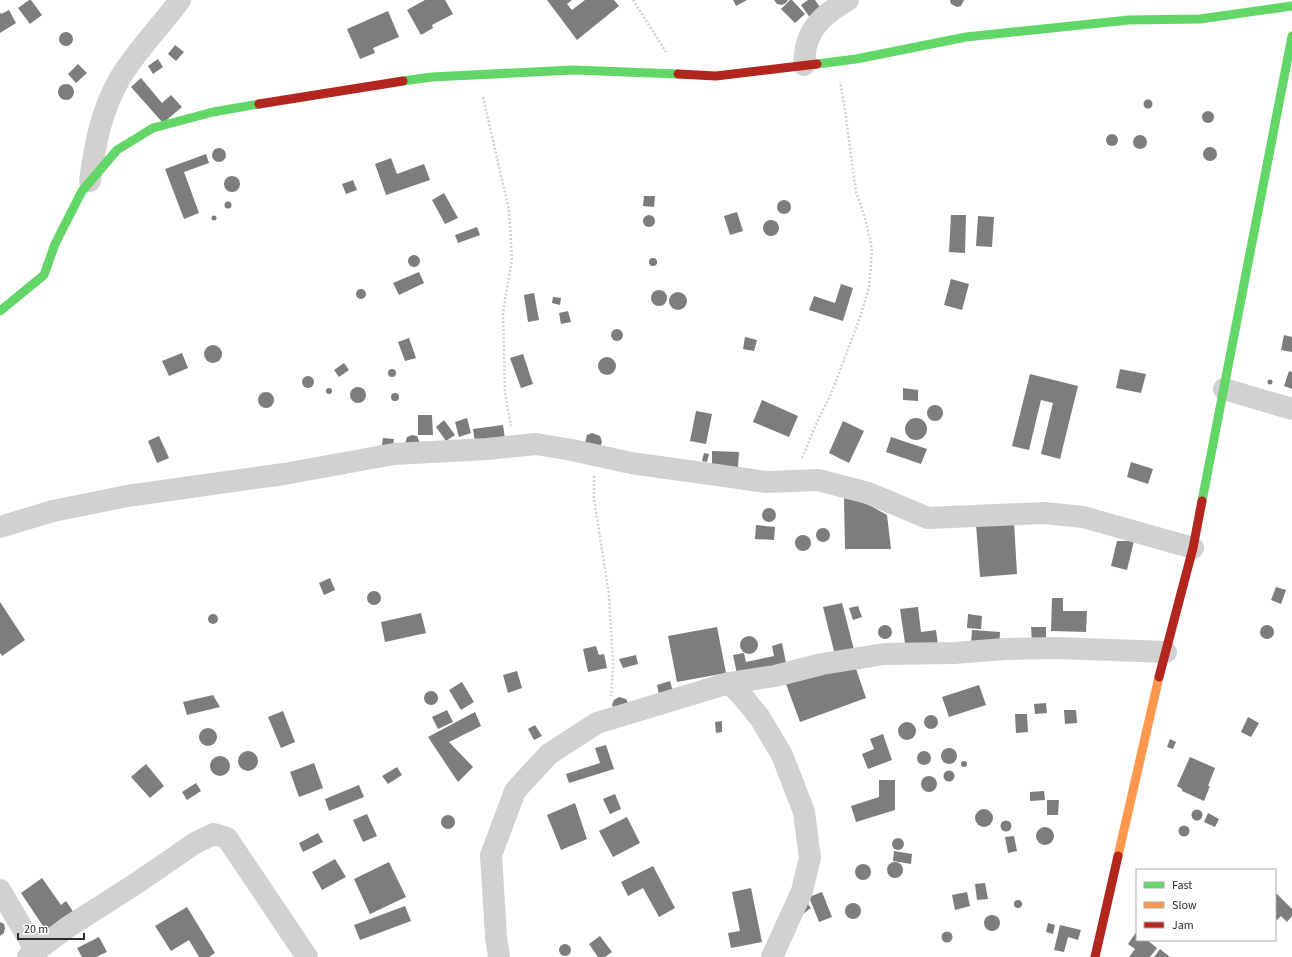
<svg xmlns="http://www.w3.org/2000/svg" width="1292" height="957" font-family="'Source Sans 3',sans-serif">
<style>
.building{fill:#7d7d7d}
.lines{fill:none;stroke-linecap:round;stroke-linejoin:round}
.path{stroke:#d1d1d1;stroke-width:2.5;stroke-dasharray:2 2;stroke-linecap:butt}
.street{stroke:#d1d1d1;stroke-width:22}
.fast{stroke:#63d668;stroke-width:9}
.slow{stroke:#ff974d;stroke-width:9}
.jam{stroke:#b3261e;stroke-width:9}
</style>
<rect width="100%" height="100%" fill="#fff"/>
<!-- building -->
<g class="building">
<path d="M29 0H31L42 15 30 24 18 8Z"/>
<path d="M425 0H445L453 14 432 25 433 28 421 35 407 10Z"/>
<path d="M547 0H572L567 4 572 10 585 0H614L619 6 577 40Z"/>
<path d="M733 0H747L736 6Z"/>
<path d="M774 0H788L786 3 782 5 777 4Z"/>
<path d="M790 0H792L805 14 795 23 781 9Z"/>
<path d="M808 0H815L822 10 811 19 801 5Z"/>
<path d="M950 0H964L961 6 957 7 951 4Z"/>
<path d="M9 10 16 23 0 33V12L1 14Z"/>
<path d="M388 11 399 37 373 48 375 53 360 59 347 29Z"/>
<circle cx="66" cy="39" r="7"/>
<path d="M175 45 184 52 176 61 168 54Z"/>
<path d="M158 59 163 67 153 74 148 66Z"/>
<path d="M78 64 87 73 76 83 68 74Z"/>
<path d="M141 78 162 103 171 95 182 107 163 123 131 87Z"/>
<circle cx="66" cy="92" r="8"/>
<circle cx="1148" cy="104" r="4.5"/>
<circle cx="1208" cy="117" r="6"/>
<circle cx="1112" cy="140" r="6"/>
<circle cx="1140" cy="142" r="7"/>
<circle cx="1210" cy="154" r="7"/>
<circle cx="219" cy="155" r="7"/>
<path d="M206 154 209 163 184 172 199 213 184 219 165 169Z"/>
<path d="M391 158 397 174 424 164 430 180 386 195 375 164Z"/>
<circle cx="232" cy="184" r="8"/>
<path d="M353 180 357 190 346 194 342 184Z"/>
<path d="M444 193 458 218 445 224 432 200Z"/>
<path d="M644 196H655L654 207 643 206Z"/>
<circle cx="784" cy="207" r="7"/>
<circle cx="228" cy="205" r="3.5"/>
<path d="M737 212 743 231 730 235 724 216Z"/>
<circle cx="649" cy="221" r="6"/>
<path d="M951 215H966L965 253 949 252Z"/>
<circle cx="214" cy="218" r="2.5"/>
<path d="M978 216 994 217 992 247 976 246Z"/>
<circle cx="771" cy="228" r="8"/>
<path d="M477 227 480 235 458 243 455 235Z"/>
<circle cx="414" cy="261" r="6"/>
<circle cx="653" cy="262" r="4"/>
<path d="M419 272 424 283 399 295 393 283Z"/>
<path d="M951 279 969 284 962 310 944 305Z"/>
<path d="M841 284 853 288 843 321 809 310 814 296 835 303Z"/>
<circle cx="361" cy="294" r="5"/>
<circle cx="659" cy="298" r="8"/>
<circle cx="678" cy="301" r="9"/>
<path d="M534 293 539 320 528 322 524 295Z"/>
<path d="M553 297 561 298 560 305 552 303Z"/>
<path d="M568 311 571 322 561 324 559 313Z"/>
<circle cx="617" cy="335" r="6"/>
<path d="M1284 335 1292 337V352L1281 350Z"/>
<path d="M745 337 757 340 754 351 743 349Z"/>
<path d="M409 338 416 358 405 361 398 342Z"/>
<circle cx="213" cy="354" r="9"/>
<path d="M182 353 188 368 169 376 162 361Z"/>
<path d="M523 354 533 384 521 388 510 358Z"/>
<circle cx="607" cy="366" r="9"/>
<path d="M344 363 349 370 339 377 334 370Z"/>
<path d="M1120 369 1146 374 1141 393 1116 388Z"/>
<circle cx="392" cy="373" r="4"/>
<path d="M1289 371 1292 372V389L1284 386Z"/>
<path d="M1030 374 1078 386 1060 459 1041 454 1053 403 1041 400 1029 450 1012 446Z"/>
<circle cx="308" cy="382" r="6"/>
<circle cx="1270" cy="382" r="2.5"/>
<circle cx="358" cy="395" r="8"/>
<circle cx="329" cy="391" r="3"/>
<path d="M903 388 918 390V401L903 400Z"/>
<circle cx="266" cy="400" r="8"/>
<circle cx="395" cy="397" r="4"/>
<path d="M762 400 798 416 789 437 753 422Z"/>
<circle cx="935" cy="413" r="8"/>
<path d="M696 411 712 414 706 444 690 441Z"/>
<path d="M418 415H432L433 435H418Z"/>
<path d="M467 418 471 433 459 437 455 422Z"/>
<circle cx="916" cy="429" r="11"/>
<path d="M444 420 455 435 446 441 436 427Z"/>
<path d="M843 421 864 431 849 463 829 453Z"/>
<path d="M503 425 505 439 475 443 473 429Z"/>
<path d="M592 433 600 436 602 442 600 447 585 443 587 435Z"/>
<path d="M412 435 417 436 420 443 405 444 407 437Z"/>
<path d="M159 436 169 458 157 463 148 441Z"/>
<path d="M891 437 927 449 921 464 886 452Z"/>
<path d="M383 438 394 439 392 452 381 450Z"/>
<path d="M712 451 739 452 738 467 712 466Z"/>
<path d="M704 453 709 454 707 462 702 461Z"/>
<path d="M1131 462 1153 469 1148 484 1127 477Z"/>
<path d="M844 496 869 505 887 515 891 549H845Z"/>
<circle cx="769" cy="515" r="7"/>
<path d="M1014 522 1017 574 980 577 976 524Z"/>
<path d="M756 525 775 527 774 540 755 539Z"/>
<circle cx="823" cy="535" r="7"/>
<circle cx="803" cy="543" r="8"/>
<path d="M1117 541H1134L1127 570 1111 566Z"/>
<path d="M330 578 335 590 324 595 319 583Z"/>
<path d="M1276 587 1286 590 1281 604 1271 600Z"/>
<circle cx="374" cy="598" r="7"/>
<path d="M1052 598H1063V611H1087L1086 632 1051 631Z"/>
<path d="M0 602 25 640 2 656 0 653Z"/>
<path d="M842 603 854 650 835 655 823 607Z"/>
<path d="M858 606 862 617 853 620 849 608Z"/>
<path d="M918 607 921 632 936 630 938 645 906 650 900 609Z"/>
<path d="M421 613 426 633 385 642 381 622Z"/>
<path d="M968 614 982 616 981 629 967 628Z"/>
<circle cx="213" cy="619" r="5"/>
<circle cx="885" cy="632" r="7"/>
<circle cx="1267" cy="632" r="7"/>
<path d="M717 627 726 673 677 682 668 636Z"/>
<path d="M1031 627H1046V645L1032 644Z"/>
<path d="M972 630 1000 632 999 647 971 645Z"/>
<circle cx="749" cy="645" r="9"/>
<path d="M782 643 786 663 737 674 733 655 744 653 746 662 774 656 772 646Z"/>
<path d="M596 646 599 655 604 654 607 668 588 672 583 649Z"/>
<path d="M636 655 638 664 623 668 619 659Z"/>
<path d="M853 660 866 698 800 722 786 684Z"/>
<path d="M517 671 522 688 508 693 503 675Z"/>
<path d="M670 681 674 695 660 699 657 685Z"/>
<path d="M462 682 474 702 461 710 449 690Z"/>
<path d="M979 685 986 705 949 717 942 697Z"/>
<circle cx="431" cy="698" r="7"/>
<path d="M213 695 220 707 187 715 183 702Z"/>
<path d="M619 697 626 699 628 703 613 707 612 705 614 700Z"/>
<path d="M1046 703 1047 713 1035 714 1034 704Z"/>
<path d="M447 710 453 722 438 729 432 717Z"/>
<path d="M1064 710H1076L1077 723 1065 724Z"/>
<path d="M283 711 295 742 281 748 268 717Z"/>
<path d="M475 712 481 726 449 742 473 767 458 782 428 737Z"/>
<path d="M1015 714H1027L1028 732 1016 733Z"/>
<circle cx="931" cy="722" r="7"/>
<path d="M1248 717 1259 723 1251 737 1241 732Z"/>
<path d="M722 721V732L716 733 715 722Z"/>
<circle cx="907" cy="731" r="9"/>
<path d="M535 725 542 736 534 740 528 729Z"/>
<circle cx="208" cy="737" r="9"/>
<path d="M883 734 892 760 868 769 862 754 874 749 870 739Z"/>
<path d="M1170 739 1176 742 1173 749 1167 747Z"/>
<path d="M606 745 614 769 569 783 566 774 600 763 595 748Z"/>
<circle cx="949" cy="756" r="8"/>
<circle cx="924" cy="758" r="7"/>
<circle cx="248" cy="761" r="10"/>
<circle cx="220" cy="766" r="10"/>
<path d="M1190 757 1215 768 1208 786H1210L1204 801 1182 791V789L1177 786Z"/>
<circle cx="964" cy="764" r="3"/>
<path d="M314 763 323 788 299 797 290 772Z"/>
<path d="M146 764 164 786 150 798 131 777Z"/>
<path d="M397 767 402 775 388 784 382 776Z"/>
<circle cx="949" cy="776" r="5.5"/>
<circle cx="929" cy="784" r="8"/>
<path d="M879 780H895V810L856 822 851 806 879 797Z"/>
<path d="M196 783 201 791 187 800 182 792Z"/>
<path d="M359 785 364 797 329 811 325 799Z"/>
<path d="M1044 791 1045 800 1030 801V792Z"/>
<path d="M615 794 621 809 610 814 603 799Z"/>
<path d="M1047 800H1059L1058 815H1047Z"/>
<path d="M575 803 587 839 561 850 547 815Z"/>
<circle cx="984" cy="818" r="9"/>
<circle cx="1197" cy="815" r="5.5"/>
<path d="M1208 813 1219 819 1215 827 1204 822Z"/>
<path d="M367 814 377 836 363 842 353 820Z"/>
<circle cx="448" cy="822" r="7"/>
<path d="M627 817 640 843 613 857 599 831Z"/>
<circle cx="1006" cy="826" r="5.5"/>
<circle cx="1184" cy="831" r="5.5"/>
<circle cx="1045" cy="836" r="9"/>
<path d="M318 833 323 842 303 852 299 843Z"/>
<path d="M1014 836 1017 851 1008 853 1005 837Z"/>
<circle cx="898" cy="844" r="6"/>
<path d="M894 851 912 854 911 864 893 861Z"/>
<path d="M335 859 346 877 322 890 312 872Z"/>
<path d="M389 862 406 897 370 914 354 879Z"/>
<circle cx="895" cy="870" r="8"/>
<circle cx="863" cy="872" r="8"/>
<path d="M653 866 675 908 659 917 643 888 628 896 621 882Z"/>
<path d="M42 878 61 905 66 901 76 916 49 935 21 893Z"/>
<path d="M985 883 988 899 977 900 975 884Z"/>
<path d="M751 888 762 942 731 948 728 933 740 931 732 892Z"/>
<path d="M822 892 832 917 819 922 809 897Z"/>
<path d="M967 892 970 906 955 910 952 895Z"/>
<path d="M1275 892 1292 909V916L1287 922 1281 916 1275 922Z"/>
<circle cx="1018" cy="904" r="4"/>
<path d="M806 902 811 908 803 914Z"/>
<circle cx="853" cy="911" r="8"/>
<path d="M405 906 411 921 360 940 354 925Z"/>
<path d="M187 907 215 953 209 957H199L189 940 171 951 155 926Z"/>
<circle cx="992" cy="923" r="8"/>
<path d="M0 922 4 924 5 928 4 933 0 936Z"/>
<path d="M1048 923 1055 925 1053 934 1046 932Z"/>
<path d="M1060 925 1081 930 1078 940 1068 937 1064 952 1054 950Z"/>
<path d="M1137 931V940H1147L1157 948 1150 957H1129L1135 949 1128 944Z"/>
<circle cx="947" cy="937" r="5.5"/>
<path d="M600 936 612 952 605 957H598L589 944Z"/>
<path d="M99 937 107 952 96 957H82L77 948Z"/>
<circle cx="565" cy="950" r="6"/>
<path d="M1160 949 1170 957H1154Z"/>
</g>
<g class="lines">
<!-- path -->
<g class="path">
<path d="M633 0 666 52"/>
<path d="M483 97 509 210 512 260 503 312 505 393 511 426"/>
<path d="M802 458 817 422 831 394 858 323 869 288 872 249 865 218 856 192 844 103 840 82"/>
<path d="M594 476V498L609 595 613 665 611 696"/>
</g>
<!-- street -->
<g class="street">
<path d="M804 65C805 58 805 49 807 43 813 22 831 10 848 0"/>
<path d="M90 181C95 144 101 111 120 78 137 50 161 26 180 0"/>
<path d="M1224 389 1292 409"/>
<path d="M0 527 53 511 127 496 284 474 394 454 487 449 536 444 572 450 631 463 767 482 818 480 868 493 928 518 1044 513 1083 517 1193 548"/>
<path d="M729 683 743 697 760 718 782 755 804 812 810 858 802 891 772 957"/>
<path d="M0 890 36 951"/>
<path d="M28 957 68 927 137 883 195 843 214 834 227 838 307 957"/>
<path d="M499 957 496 936 491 855 515 791 549 754 597 723 729 683 775 676 822 664 884 654 954 653 1005 649 1056 648 1166 652"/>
</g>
<!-- fast -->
<g class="fast">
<path d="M817 64 856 59 966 37 1129 20 1200 19 1292 6"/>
<path d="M403 81 432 77 573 70 678 74"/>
<path d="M0 311 44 275 55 244 82 191 117 150 153 128 213 112 259 104"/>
<path d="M1202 501 1292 36"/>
</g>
<!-- slow -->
<path class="slow" d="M1118 856 1159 677"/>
<!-- jam -->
<g class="jam">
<path d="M678 74 716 76 817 64"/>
<path d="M259 104 403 81"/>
<path d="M1159 677 1193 548 1202 501"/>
<path d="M1095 957 1118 856"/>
</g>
</g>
<!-- legend -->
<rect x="1136" y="869" width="140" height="72" fill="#ffffff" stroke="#ababab"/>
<rect x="1144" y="882" width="20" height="6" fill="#63d668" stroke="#ababab"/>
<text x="1172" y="889" font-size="12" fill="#2c2c2c">Fast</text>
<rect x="1144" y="902" width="20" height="6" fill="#ff974d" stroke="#ababab"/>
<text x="1172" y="909" font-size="12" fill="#2c2c2c">Slow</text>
<rect x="1144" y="922" width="20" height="6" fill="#b3261e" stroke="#ababab"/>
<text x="1172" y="929" font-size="12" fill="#2c2c2c">Jam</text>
<!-- scale -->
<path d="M18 933v6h66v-6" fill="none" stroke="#2c2c2c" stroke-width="2"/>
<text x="24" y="933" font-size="12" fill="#2c2c2c" stroke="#ffffff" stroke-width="3" paint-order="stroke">20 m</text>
</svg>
